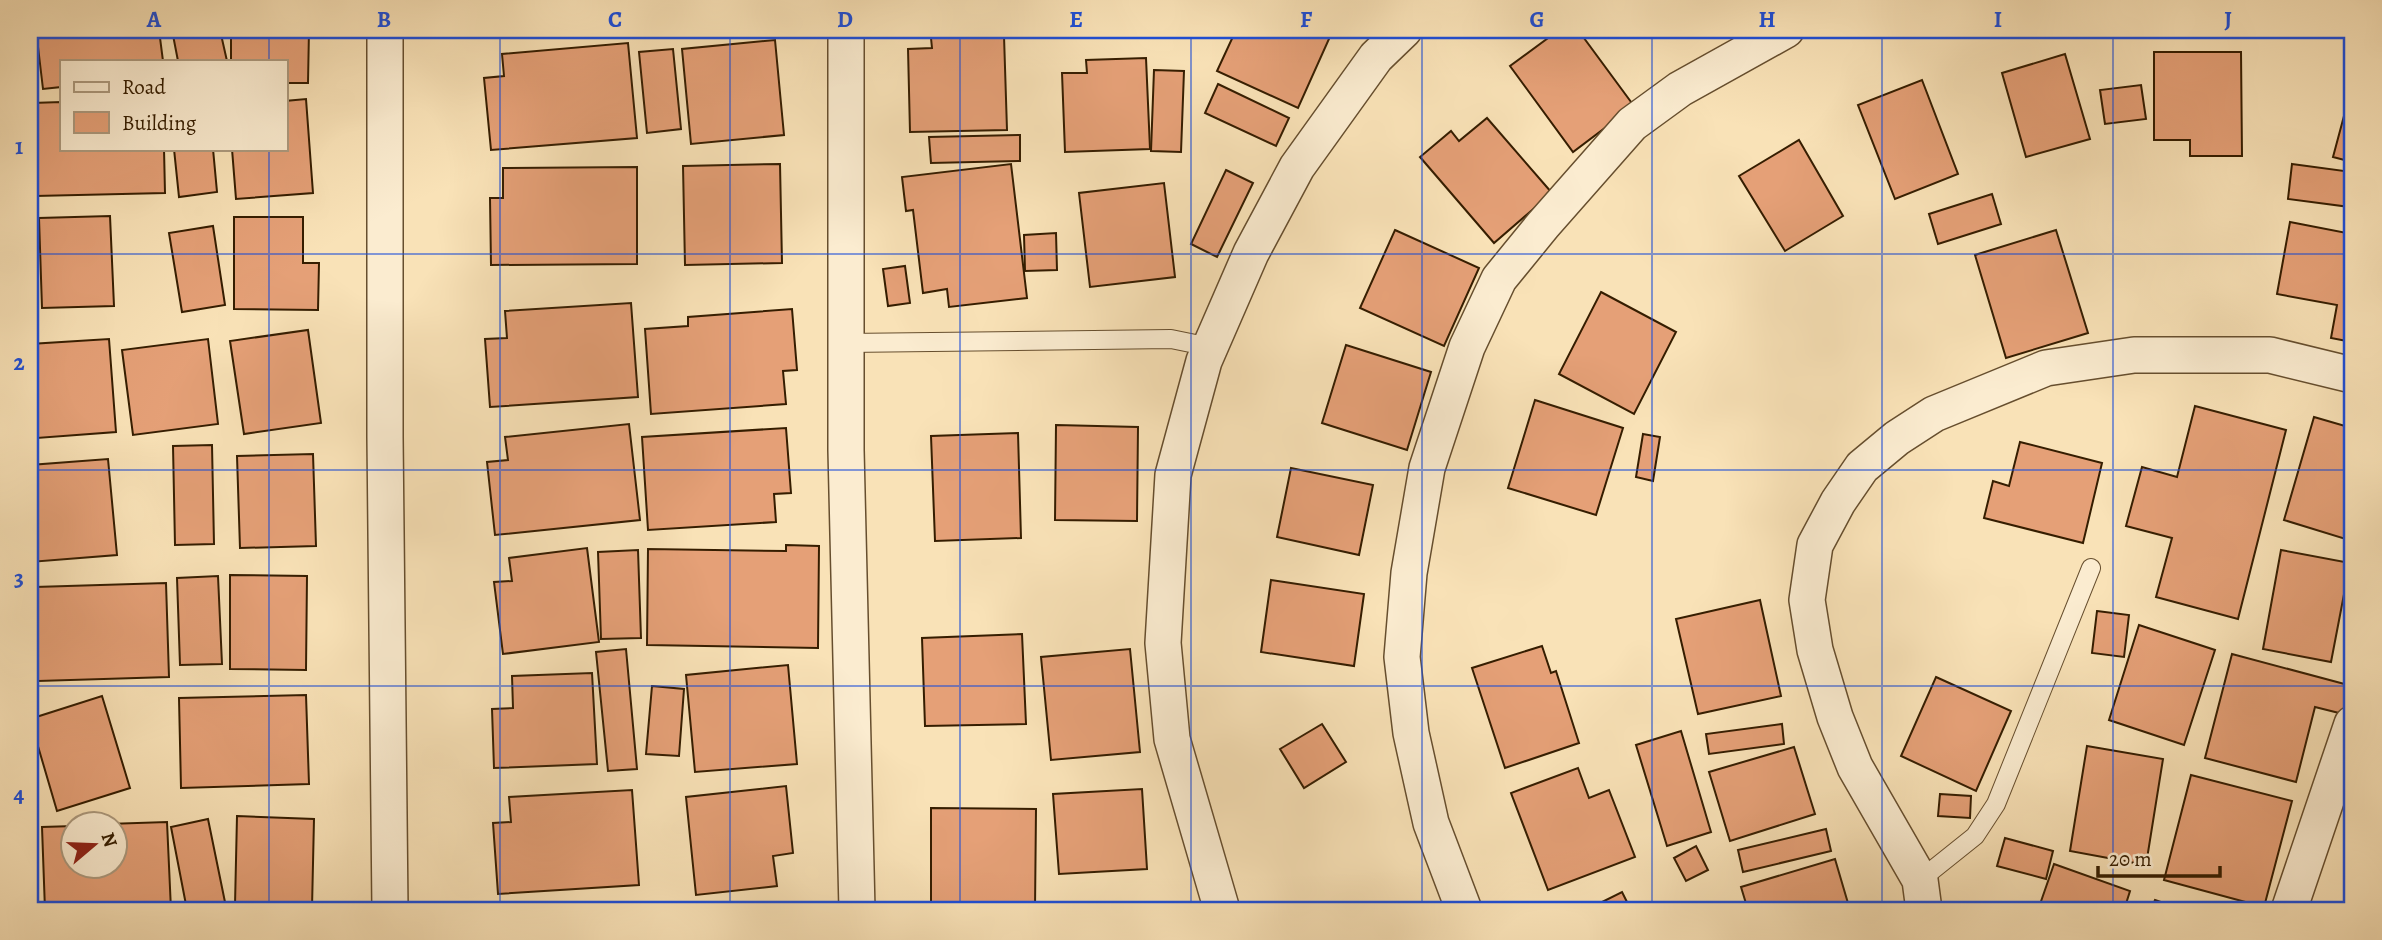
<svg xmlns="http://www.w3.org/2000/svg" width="2382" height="940" font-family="Alegreya,serif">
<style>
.building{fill:#e5a077;stroke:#351d00;stroke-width:2}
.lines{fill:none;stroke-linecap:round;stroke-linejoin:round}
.service-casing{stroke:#664e2e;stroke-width:20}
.minor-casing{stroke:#664e2e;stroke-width:38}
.service{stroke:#fbecd0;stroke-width:18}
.minor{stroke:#fbecd0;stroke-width:35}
.grid{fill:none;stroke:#1d4ed8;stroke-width:2;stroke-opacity:0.55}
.neatline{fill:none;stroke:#1d4ed8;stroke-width:2.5}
.grid-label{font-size:23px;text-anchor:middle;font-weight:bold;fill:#1d4ed8}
</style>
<rect width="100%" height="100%" fill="#f9e2b7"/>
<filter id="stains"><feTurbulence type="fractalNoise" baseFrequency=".00286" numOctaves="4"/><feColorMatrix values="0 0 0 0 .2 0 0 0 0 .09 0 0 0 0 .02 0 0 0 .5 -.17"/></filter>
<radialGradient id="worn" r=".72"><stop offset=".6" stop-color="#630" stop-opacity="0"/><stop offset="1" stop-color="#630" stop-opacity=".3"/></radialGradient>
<!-- building -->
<g class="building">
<path d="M36 30H159L163 61H61V87L43 89Z"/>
<path d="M172 30H220L227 61H178Z"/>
<path d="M231 30H309L308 83H285V61H231Z"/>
<path d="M492 30H538L493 36Z"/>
<path d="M1236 30H1333L1298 108 1217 71Z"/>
<path d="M1559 30H1578L1634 106 1573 152 1510 66Z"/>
<path d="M1004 36 1007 130 910 132 908 49 932 48 931 38Z"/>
<path d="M775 40 784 135 691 144 682 49Z"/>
<path d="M628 43 637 138 491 150 484 78 504 76 502 54Z"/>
<path d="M673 49 681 129 647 133 639 52Z"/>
<path d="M2154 52H2241L2242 156H2190V140H2154Z"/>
<path d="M2065 54 2090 139 2026 157 2002 73Z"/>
<path d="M1146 58 1150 149 1065 152 1062 73H1087L1086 60Z"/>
<path d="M1154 70 1184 71 1181 152 1151 151Z"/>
<path d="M1922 80 1958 174 1895 199 1858 105Z"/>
<path d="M1218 84 1289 118 1276 146 1205 113Z"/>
<path d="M2141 85 2146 119 2105 124 2100 90Z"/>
<path d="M2352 86V162L2333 157Z"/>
<path d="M306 99 313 193 236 199 232 149H285V101Z"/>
<path d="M61 102V149H164L165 193 35 196 32 103Z"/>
<path d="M1487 118 1552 193 1494 243 1420 157 1451 131 1459 141Z"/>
<path d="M1020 135V161L931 163 929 137Z"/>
<path d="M1799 140 1843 216 1785 251 1739 176Z"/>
<path d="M174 149H213L217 192 179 197Z"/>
<path d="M780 164 782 263 685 265 683 166Z"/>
<path d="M1011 164 1027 298 949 307 947 289 923 293 913 210 906 211 902 177Z"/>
<path d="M2292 164 2352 172 2350 207 2288 199Z"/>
<path d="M637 167V264L491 265 490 198H503V168Z"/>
<path d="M1226 170 1253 183 1217 257 1191 244Z"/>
<path d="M1164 183 1175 277 1090 287 1079 193Z"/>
<path d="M1992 194 2001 224 1938 244 1929 214Z"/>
<path d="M110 216 114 306 42 308 39 218Z"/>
<path d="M234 217H303V263H319L318 310 234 309Z"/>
<path d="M2290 222 2352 234V342L2331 338 2337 305 2277 294Z"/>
<path d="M213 226 225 305 182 312 169 233Z"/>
<path d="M1395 230 1479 268 1444 346 1360 308Z"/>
<path d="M2056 230 2088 333 2006 358 1975 255Z"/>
<path d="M1056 233 1057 270 1025 271 1024 235Z"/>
<path d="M905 266 910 303 888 306 883 269Z"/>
<path d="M1601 292 1676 332 1634 414 1559 374Z"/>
<path d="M631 303 638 397 490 407 485 339 507 338 505 311Z"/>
<path d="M792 309 797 370 783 371 786 404 651 414 645 329 688 326V317Z"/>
<path d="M308 330 321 423 244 434 230 341Z"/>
<path d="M109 339 116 432 37 438 30 344Z"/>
<path d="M208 339 218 424 133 435 122 350Z"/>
<path d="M1346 345 1431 372 1407 450 1322 423Z"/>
<path d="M1535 400 1623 428 1596 515 1508 488Z"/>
<path d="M2195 406 2286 430 2238 619 2156 597 2172 538 2126 526 2142 467 2177 477Z"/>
<path d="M2314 417 2352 428V541L2284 520Z"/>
<path d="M629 424 640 520 495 535 487 462 508 460 505 437Z"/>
<path d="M1056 425 1138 427 1137 521 1055 520Z"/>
<path d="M786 428 791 493 774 494 776 522 648 530 642 437Z"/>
<path d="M1018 433 1021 538 935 541 931 436Z"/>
<path d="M1643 434 1660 437 1653 481 1636 477Z"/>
<path d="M2020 442 2102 463 2083 543 1984 518 1993 481 2009 486Z"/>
<path d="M212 445 214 544 175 545 173 446Z"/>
<path d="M313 454 316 546 240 548 237 456Z"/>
<path d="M108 459 117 555 30 562V465Z"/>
<path d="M1291 468 1373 485 1359 555 1277 537Z"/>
<path d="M786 545 819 546 818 648 647 645 648 549 786 551Z"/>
<path d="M587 548 599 642 503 654 494 582 512 581 509 558Z"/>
<path d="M638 550 641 638 601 639 598 552Z"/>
<path d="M2281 550 2350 563 2331 662 2263 649Z"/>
<path d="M230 575 307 576 306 670 230 669Z"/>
<path d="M218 576 222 664 180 665 177 578Z"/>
<path d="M1271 580 1364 594 1354 666 1261 652Z"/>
<path d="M166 583 169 677 38 681 35 587Z"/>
<path d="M1760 600 1781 696 1698 714 1676 619Z"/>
<path d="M2097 611 2129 615 2124 657 2092 653Z"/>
<path d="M2139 625 2215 650 2184 745 2109 720Z"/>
<path d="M1022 634 1026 724 925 726 922 638Z"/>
<path d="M1542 646 1551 673 1556 671 1579 743 1505 768 1472 668Z"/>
<path d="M626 649 637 769 608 771 596 652Z"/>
<path d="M1130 649 1140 752 1051 760 1041 657Z"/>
<path d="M2232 654 2352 686 2347 715 2315 707 2296 782 2205 758Z"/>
<path d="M788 665 797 764 695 772 686 675Z"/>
<path d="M592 673 597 764 494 768 492 709 513 708 512 676Z"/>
<path d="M1936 677 2011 711 1976 791 1901 756Z"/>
<path d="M652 686 684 689 679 756 646 754Z"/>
<path d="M306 695 309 784 181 788 179 698Z"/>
<path d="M102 696 130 788 57 811 30 719Z"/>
<path d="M1322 724 1346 762 1304 788 1280 749Z"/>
<path d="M1782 724 1784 744 1709 754 1706 734Z"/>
<path d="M1681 731 1711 832 1667 846 1636 745Z"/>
<path d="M2087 746 2163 759 2146 865 2070 851Z"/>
<path d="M1794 747 1815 814 1730 841 1709 772Z"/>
<path d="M1578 768 1589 798 1609 790 1635 857 1548 890 1511 793Z"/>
<path d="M2191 775 2292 801 2264 907 2164 880Z"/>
<path d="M786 786 793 853 773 856 777 886 696 895 686 797Z"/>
<path d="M1142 789 1147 869 1059 874 1053 794Z"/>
<path d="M632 790 639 885 498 894 493 823 511 822 509 797Z"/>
<path d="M1940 794 1971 796 1970 818 1938 816Z"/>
<path d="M931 808 1036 809 1035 910H931Z"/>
<path d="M237 816 314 819 312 908 235 905Z"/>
<path d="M208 819 226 907 209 910H187L171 827Z"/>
<path d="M167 822 171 910H45L42 827 74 826V866H116V824H107Z"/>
<path d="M1826 829 1831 851 1743 872 1738 850Z"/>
<path d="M2005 838 2053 851 2046 879 1997 866Z"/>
<path d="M1696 846 1708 870 1686 881 1674 858Z"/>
<path d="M1835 859 1850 910H1748L1741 887Z"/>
<path d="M2054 864 2130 891 2124 910H2038Z"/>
<path d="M1622 892 1631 910H1586Z"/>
<path d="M2155 900 2184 910H2151Z"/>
</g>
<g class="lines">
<!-- service casing -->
<g class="service-casing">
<g id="service">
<path d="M846 343 1171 339 1210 347"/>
<path d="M1920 880 1975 836 1996 804 2091 568"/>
</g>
</g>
<!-- minor casing -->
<g class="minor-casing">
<g id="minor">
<path d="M385 30V437L390 910"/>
<path d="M846 30V450L857 910"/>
<path d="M1222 910 1172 739 1163 643 1173 475 1204 361 1251 253 1297 167 1376 57 1404 30"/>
<path d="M1464 910 1431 823 1411 733 1402 657 1409 573 1427 468 1467 347 1499 279 1543 225 1632 124 1680 89 1786 30"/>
<path d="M1924 910 1920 880 1855 767 1835 717 1815 650 1807 600 1815 545 1838 502 1862 467 1897 438 1934 414 2046 368 2134 355H2270L2352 375"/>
<path d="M2289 910 2352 724"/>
</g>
</g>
<!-- service -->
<use href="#service" class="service"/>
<!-- minor -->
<use href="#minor" class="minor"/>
</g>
<!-- grid -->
<path class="grid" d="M269 30V61M500 30V910M730 30V910M960 30V910M1191 30V910M1422 30V910M1652 30V910M1882 30V910M2113 30V910M269 149V910M30 254H2352M30 470H2352M30 686H2352"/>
<!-- margin -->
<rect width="2382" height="940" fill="none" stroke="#f9e2b7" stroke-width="77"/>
<!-- legend -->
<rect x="60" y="60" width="228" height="91" fill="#fbecd0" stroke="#ac997d" stroke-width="2"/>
<rect x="74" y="82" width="35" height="10" fill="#fbecd0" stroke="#ac997d" stroke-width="2"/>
<text x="122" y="94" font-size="21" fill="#351d00">Road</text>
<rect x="74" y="112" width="35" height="21" fill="#e5a077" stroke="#ac997d" stroke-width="2"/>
<text x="122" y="130" font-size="21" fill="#351d00">Building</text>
<!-- north arrow -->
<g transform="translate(94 845) rotate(71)"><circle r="33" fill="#fbecd0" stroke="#ac997d" stroke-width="2"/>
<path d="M0-5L12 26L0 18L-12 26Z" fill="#8f2418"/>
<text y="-10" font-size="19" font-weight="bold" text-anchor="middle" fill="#351d00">N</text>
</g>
<!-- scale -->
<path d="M2098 866v10h122v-10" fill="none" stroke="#351d00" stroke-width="3.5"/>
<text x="2109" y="866" font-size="21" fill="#351d00" stroke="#fbecd0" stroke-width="5" paint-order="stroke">20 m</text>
<rect x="38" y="38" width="2306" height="864" class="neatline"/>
<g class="grid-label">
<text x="154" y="27">A</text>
<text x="384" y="27">B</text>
<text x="615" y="27">C</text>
<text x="845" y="27">D</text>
<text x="1076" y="27">E</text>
<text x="1306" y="27">F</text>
<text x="1537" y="27">G</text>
<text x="1767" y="27">H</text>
<text x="1998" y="27">I</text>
<text x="2228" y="27">J</text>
<text x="19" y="154">1</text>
<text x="19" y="370">2</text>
<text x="19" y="586">3</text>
<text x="19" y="802">4</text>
</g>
<rect width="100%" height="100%" filter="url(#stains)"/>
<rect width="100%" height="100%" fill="url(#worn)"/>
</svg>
